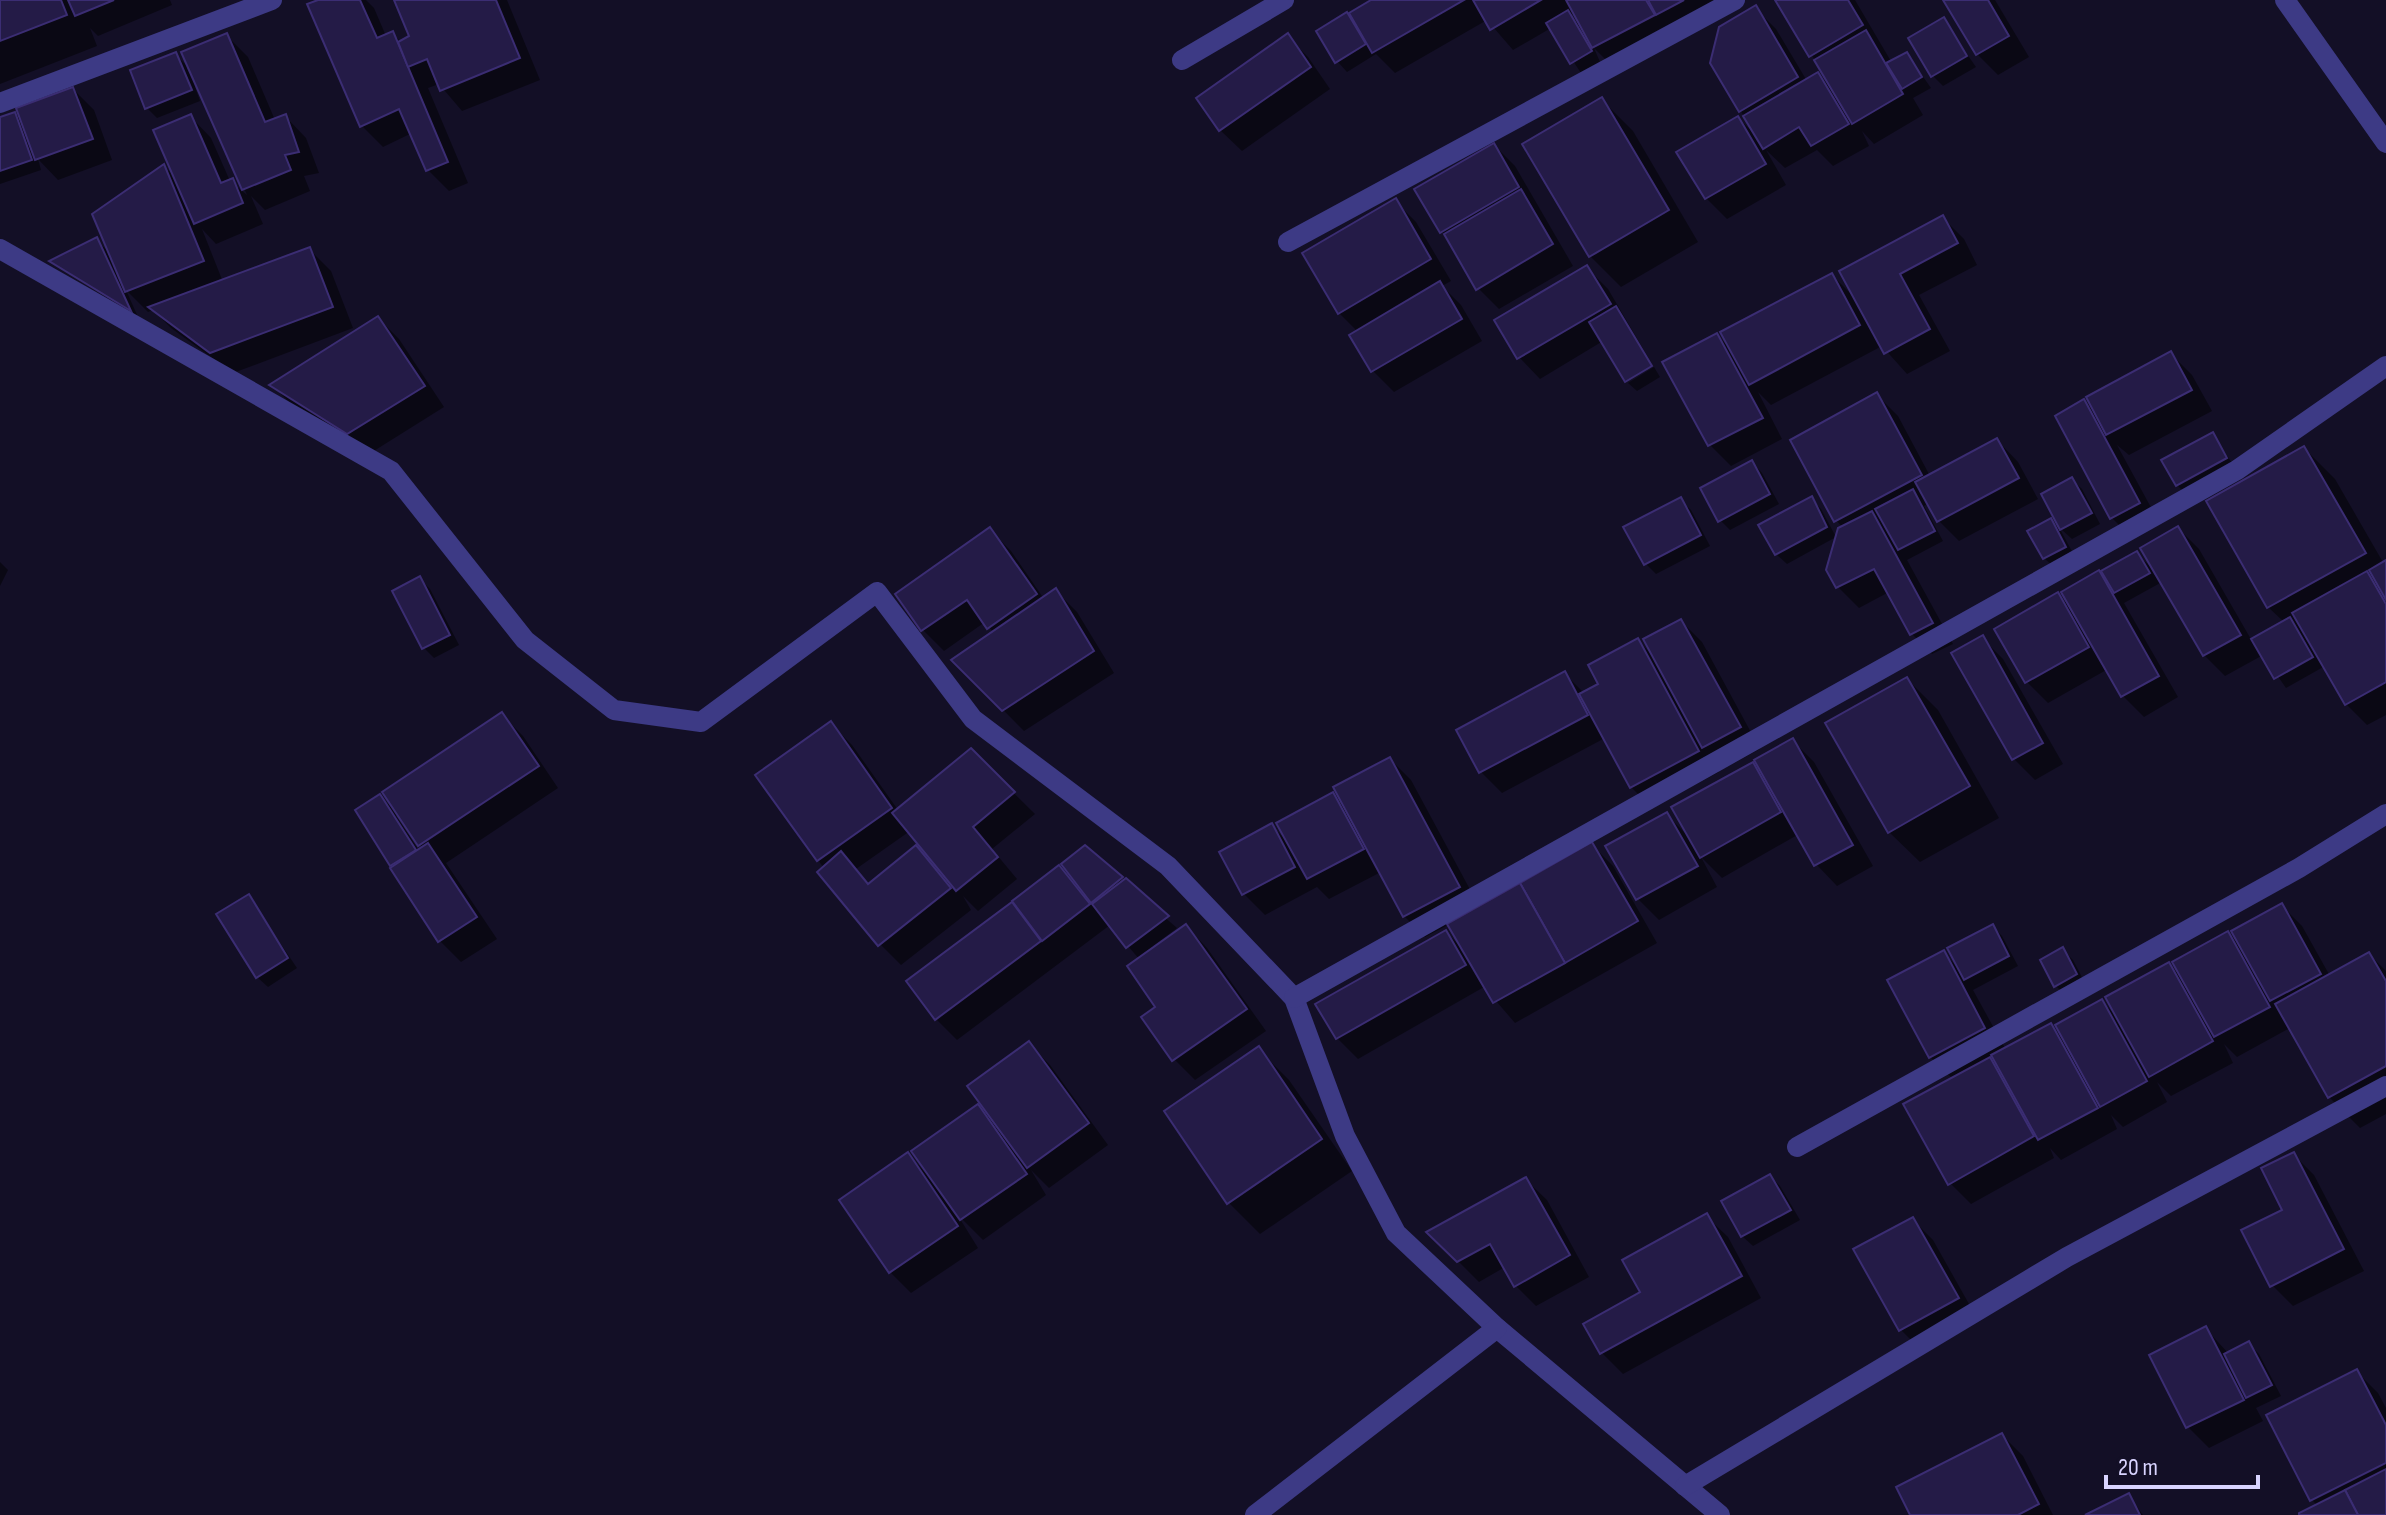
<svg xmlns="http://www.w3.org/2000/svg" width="2386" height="1515" font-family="'Sofia Sans Condensed',sans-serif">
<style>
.shadow{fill:#0007;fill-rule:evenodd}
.building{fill:#241b47;stroke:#3b2d73;stroke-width:2}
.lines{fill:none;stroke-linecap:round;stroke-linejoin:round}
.minor{stroke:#3d3a85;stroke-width:20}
</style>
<rect width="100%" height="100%" fill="#130f26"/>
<!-- shadow -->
<g class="shadow">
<path d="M0 0H170L172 5 98 36 90 28 97 46 0 84Z"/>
<path d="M323 0H366L374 8 386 36 393 34 401 42 412 38 398 0H507L540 80 462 111 439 84 428 88 468 183 449 191 428 170 412 133 383 147 362 126Z"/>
<path d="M1375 0H1735L1614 68 1594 48 1600 62 1581 73 1551 28 1513 50 1487 20 1395 73 1376 54 1347 72 1337 61 1347 15 1356 24ZM1575 13 1582 27 1570 16Z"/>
<path d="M1778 0H1855L1892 63 1907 54 1931 88 1913 98 1923 115 1874 144 1862 131 1869 146 1833 166 1817 150 1785 168 1766 150 1786 185 1727 219 1706 198 1738 118 1757 136 1740 110 1755 8 1776 29 1807 81 1818 74 1832 88Z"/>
<path d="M1946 0H1995L2029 57 1998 75 1977 54Z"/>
<path d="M1943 20 1976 67 1943 86 1933 76Z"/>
<path d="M226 35 248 57 275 120 285 116 306 138 319 173 304 176 310 191 265 210 251 196 263 224 216 244 202 229 223 282 310 250 331 271 353 328 233 373 171 328 153 310 148 312 126 290 138 317 52 261 96 240 111 254 164 166 177 179 190 116 211 138 230 181 247 195 198 85 195 87 200 101 157 118 147 108 175 54 190 69Z"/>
<path d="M1287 36 1308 57 1330 89 1242 151 1220 130Z"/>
<path d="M73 89 94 110 112 160 58 180 38 159 41 170 0 184V119L15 114 24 123Z"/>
<path d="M1602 100 1633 131 1698 242 1621 287 1590 256 1525 144Z"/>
<path d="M1494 145 1515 166 1573 266 1499 309 1478 288 1442 232Z"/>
<path d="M1395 201 1416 222 1451 281 1442 286 1461 305 1482 341 1394 392 1373 371 1358 332 1339 313Z"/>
<path d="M1943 218 1964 239 1977 265 1919 295 1950 351 1907 374 1882 346 1771 405 1758 392 1782 439 1731 466 1710 445 1665 363 1717 335 1730 348 1832 275 1855 298Z"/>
<path d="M1587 268 1608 289 1652 364 1626 379 1603 341 1540 379 1519 357Z"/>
<path d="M378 318 399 339 444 407 369 454 293 406 272 385Z"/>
<path d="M2171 354 2192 375 2212 411 2129 455 2117 445 2160 524 2133 539 2112 518 2084 402 2096 413Z"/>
<path d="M1654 367 1660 377 1637 391 1628 383Z"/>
<path d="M1877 395 1898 416 1930 476 1997 440 2018 462 2038 499 1959 541 1938 520 1929 503 1924 506 1943 541 1907 560 1953 644 1932 654 1911 633 1889 592 1859 608 1838 587 1843 528 1836 520Z"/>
<path d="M2213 435 2236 469 2187 495 2177 485Z"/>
<path d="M2304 448 2335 479 2384 564 2386 562V715L2367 725 2346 704 2325 666 2286 688 2263 655 2225 676 2204 655 2162 582 2124 603 2178 697 2144 717 2123 696 2108 669 2048 703 2027 682 1997 629 2058 595 2072 608 2098 573 2110 584 2137 554 2154 570 2178 528 2199 549 2252 641 2284 622 2268 607 2209 502Z"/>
<path d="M1752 462 1762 473 1779 504 1730 530 1720 520Z"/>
<path d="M2071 479 2082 489 2100 524 2072 539 2061 529Z"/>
<path d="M1811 499 1821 509 1836 537 1787 564 1776 554Z"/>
<path d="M1680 500 1691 510 1710 546 1656 574 1646 564Z"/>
<path d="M2051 521 2061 531 2075 557 2055 568 2044 558Z"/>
<path d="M990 530 1011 551 1044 599 1056 591 1077 612 1114 673 1024 731 954 660 994 633 985 622 944 651 923 630 898 595Z"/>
<path d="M0 562 8 570 0 586Z"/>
<path d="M420 579 430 589 459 645 434 658 424 648Z"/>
<path d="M1681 621 1702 642 1760 749 1725 768 1710 753 1719 772 1652 808 1631 787 1605 738 1502 793 1481 772 1564 673 1585 694 1601 685 1638 640 1652 655Z"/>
<path d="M1982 638 2003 659 2063 764 2035 780 2014 759 1954 654Z"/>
<path d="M1907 679 1938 710 1999 818 1920 862 1889 832Z"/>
<path d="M502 715 523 736 558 788 446 863 497 939 461 962 440 941 392 869 380 796 396 812ZM399 814 420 845 424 848 419 851 396 816Z"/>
<path d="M831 724 852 745 898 810 971 751 1035 814 992 849 1017 879 978 911 963 896 971 910 901 965 880 944 818 860ZM910 831 920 844 870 885 856 869Z"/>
<path d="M1793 741 1814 762 1873 866 1837 886 1816 864 1799 834 1722 878 1701 857 1717 887 1659 920 1638 899 1666 814 1688 836 1752 764 1764 776Z"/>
<path d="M1390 759 1411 780 1480 908 1592 845 1613 866 1657 943 1515 1023 1484 987 1358 1059 1337 1038 1446 932 1463 949 1450 924 1425 937 1404 916 1381 872 1329 899 1317 887 1265 915 1244 894 1222 853 1272 826 1288 842 1332 795 1344 807Z"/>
<path d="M1085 848 1177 928 1153 946 1155 949 1186 926 1207 948 1266 1031 1195 1080 1174 1059 1140 960 1110 925 957 1040 936 1019 908 982 1059 867 1074 883Z"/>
<path d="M248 896 297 968 268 987 257 977Z"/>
<path d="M2281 905 2302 926 2330 976 2369 954 2386 971V1114L2360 1128 2329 1097 2290 1028 2237 1057 2224 1044 2233 1063 2171 1096 2157 1082 2167 1102 2123 1127 2111 1115 2117 1129 2061 1160 2050 1148 2054 1158 1971 1204 1950 1183 1953 1079 1930 1057 1943 952 1957 967 1992 926 2002 936 2018 966 1973 990 2006 1050 2050 1026 2063 1039 2102 1001 2116 1016 2169 964 2181 977 2228 933 2240 945ZM1993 1055 2001 1071 1988 1058Z"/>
<path d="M2063 950 2073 960 2086 985 2066 996 2056 986Z"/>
<path d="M1029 1044 1050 1065 1108 1145 1049 1188 1031 1170 1046 1195 983 1240 957 1214 978 1248 911 1293 890 1272 908 1155 930 1177 978 1107 993 1119Z"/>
<path d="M1258 1049 1289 1080 1352 1171 1260 1234 1229 1203Z"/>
<path d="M2293 1154 2314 1175 2364 1271 2293 1306 2272 1285Z"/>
<path d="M1770 1176 1780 1186 1800 1220 1753 1246 1742 1236Z"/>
<path d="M1525 1179 1547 1200 1589 1277 1536 1306 1515 1285 1505 1267 1479 1282 1429 1232Z"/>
<path d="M1706 1216 1728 1237 1761 1298 1623 1374 1602 1353 1642 1292Z"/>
<path d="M1912 1219 1933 1240 1978 1320 1922 1351 1901 1330 1856 1250Z"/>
<path d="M2206 1329 2229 1354 2249 1344 2259 1354 2281 1396 2256 1408 2263 1421 2209 1448 2188 1427 2152 1356Z"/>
<path d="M2357 1372 2378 1393 2386 1408V1515H2302L2318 1506 2312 1500Z"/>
<path d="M2002 1435 2023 1456 2053 1515H1913Z"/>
<path d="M2129 1496 2143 1515H2090Z"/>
</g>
<!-- building -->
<g class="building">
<path d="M0 0H61L67 15 0 41Z"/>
<path d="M68 0H114L75 16Z"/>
<path d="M318 0H360L377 38 393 31 448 162 426 171 399 109 360 127 307 4Z"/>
<path d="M394 0H496L520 58 440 91 427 59 408 67 398 42 409 36Z"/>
<path d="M1371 0H1464L1372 53 1349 13Z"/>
<path d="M1473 0H1541L1490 30Z"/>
<path d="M1566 0H1646L1655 15 1592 48Z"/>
<path d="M1648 0H1684L1656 15Z"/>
<path d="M1775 0H1848L1863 25 1809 57Z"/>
<path d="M1943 0H1988L2009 36 1976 55Z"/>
<path d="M1756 5 1798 77 1739 112 1710 63 1719 27Z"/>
<path d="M1568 10 1592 51 1570 64 1546 23Z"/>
<path d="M1347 12 1366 44 1335 63 1316 31Z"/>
<path d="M1944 17 1967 56 1931 77 1908 38Z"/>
<path d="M1866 30 1903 94 1852 124 1814 60Z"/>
<path d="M227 33 265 122 286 114 299 152 285 155 291 170 242 190 181 52Z"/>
<path d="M1288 33 1311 67 1219 131 1196 98Z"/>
<path d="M176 52 192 90 145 109 130 70Z"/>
<path d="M1907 52 1922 77 1902 89 1886 63Z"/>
<path d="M1818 72 1849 124 1811 146 1799 127 1763 149 1743 116Z"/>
<path d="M73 87 93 139 35 160 16 108Z"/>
<path d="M1602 97 1669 210 1589 257 1522 144Z"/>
<path d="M15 112 32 160 0 171V117Z"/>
<path d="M191 114 221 183 233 178 243 203 194 224 153 130Z"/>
<path d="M1738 116 1766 164 1705 199 1676 152Z"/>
<path d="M1494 143 1519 187 1440 233 1414 189Z"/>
<path d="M164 164 204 261 125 292 92 214Z"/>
<path d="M1521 189 1553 244 1476 290 1444 234Z"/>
<path d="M1396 198 1431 259 1338 314 1302 253Z"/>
<path d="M1943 215 1958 243 1900 274 1930 329 1884 354 1839 271Z"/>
<path d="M97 237 131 311 49 261Z"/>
<path d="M310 247 333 307 210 353 148 307Z"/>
<path d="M1587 265 1611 304 1517 359 1494 320Z"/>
<path d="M1832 273 1860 325 1749 385 1720 332Z"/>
<path d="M1440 281 1462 319 1371 372 1349 335Z"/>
<path d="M1616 306 1652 366 1625 382 1589 322Z"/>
<path d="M378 316 425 386 347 434 269 385Z"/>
<path d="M1717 333 1763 418 1708 446 1662 362Z"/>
<path d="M2171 351 2192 390 2106 435 2086 397Z"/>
<path d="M1877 392 1922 475 1834 522 1790 440Z"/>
<path d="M2084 399 2140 503 2110 519 2055 416Z"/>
<path d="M2213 432 2227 458 2176 486 2161 460Z"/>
<path d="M1997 438 2019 478 1937 522 1915 482Z"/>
<path d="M2304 446 2366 553 2267 608 2206 501Z"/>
<path d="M1752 460 1770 494 1718 522 1700 488Z"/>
<path d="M2072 477 2092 513 2060 530 2041 494Z"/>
<path d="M1913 489 1935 531 1898 550 1875 509Z"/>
<path d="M1812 496 1827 527 1775 555 1758 525Z"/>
<path d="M1681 497 1701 535 1644 565 1623 527Z"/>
<path d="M1872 511 1933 623 1910 635 1874 569 1836 588 1826 570 1838 528Z"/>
<path d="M2051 518 2066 547 2043 559 2027 531Z"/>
<path d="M2178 526 2241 635 2203 656 2140 548Z"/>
<path d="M990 527 1037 594 987 629 967 600 921 631 895 594Z"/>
<path d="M2137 551 2150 573 2114 593 2101 571Z"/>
<path d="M2386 560V600L2369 570Z"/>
<path d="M2099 570 2159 676 2121 697 2061 592Z"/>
<path d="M2367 571 2386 604V682L2345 705 2292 613Z"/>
<path d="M420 576 450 635 422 649 392 591Z"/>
<path d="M1056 588 1094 651 1002 711 951 660Z"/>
<path d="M2058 592 2089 647 2025 683 1994 629Z"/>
<path d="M2290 617 2313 657 2274 679 2251 639Z"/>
<path d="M1681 619 1741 727 1702 748 1643 639Z"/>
<path d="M1983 635 2043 743 2012 760 1951 653Z"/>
<path d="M1638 638 1699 751 1630 788 1579 694 1598 684 1588 665Z"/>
<path d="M1565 671 1588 715 1479 773 1456 730Z"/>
<path d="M1907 677 1970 786 1888 833 1825 723Z"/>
<path d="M502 712 539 766 418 846 382 792Z"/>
<path d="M831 721 892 808 817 861 755 775Z"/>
<path d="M1793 738 1853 845 1814 866 1754 760Z"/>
<path d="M971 748 1015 792 973 827 998 857 956 891 892 813Z"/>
<path d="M1390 757 1460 887 1403 917 1333 787Z"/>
<path d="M1753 762 1781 812 1700 858 1671 807Z"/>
<path d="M1333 792 1364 849 1307 879 1276 823Z"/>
<path d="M380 794 416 850 390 866 355 810Z"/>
<path d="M1667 812 1698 866 1636 900 1605 846Z"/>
<path d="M1272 823 1295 867 1242 895 1219 852Z"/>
<path d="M1592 842 1638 921 1565 963 1520 883Z"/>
<path d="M428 843 477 917 438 942 390 868Z"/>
<path d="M916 845 951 888 878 946 817 872 841 851 868 884Z"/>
<path d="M1085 845 1123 877 1091 903 1061 864Z"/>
<path d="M1059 865 1090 904 1042 941 1012 901Z"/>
<path d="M1126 878 1169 916 1126 948 1092 904Z"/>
<path d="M1520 883 1565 963 1493 1003 1447 924Z"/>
<path d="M249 894 288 958 256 978 216 914Z"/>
<path d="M1012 902 1041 941 935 1020 906 981Z"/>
<path d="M2282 903 2321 974 2270 1001 2231 931Z"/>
<path d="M1186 924 1247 1009 1172 1061 1141 1017 1155 1007 1127 966Z"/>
<path d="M1993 924 2009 956 1964 980 1947 948Z"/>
<path d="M1446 930 1466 965 1336 1039 1315 1004Z"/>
<path d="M2228 931 2270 1007 2214 1037 2172 962Z"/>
<path d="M2063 947 2077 974 2054 987 2040 960Z"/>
<path d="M1944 950 1985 1028 1929 1058 1887 980Z"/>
<path d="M2369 952 2386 981V1066L2328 1098 2275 1004Z"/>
<path d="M2169 962 2213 1041 2149 1077 2105 997Z"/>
<path d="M2102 999 2147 1081 2100 1107 2055 1025Z"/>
<path d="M2051 1023 2098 1108 2038 1140 1991 1055Z"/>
<path d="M1029 1041 1089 1123 1027 1168 967 1086Z"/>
<path d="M1259 1046 1322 1139 1227 1204 1164 1111Z"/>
<path d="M1990 1057 2034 1136 1948 1185 1903 1104Z"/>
<path d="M978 1104 1027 1174 960 1220 911 1151Z"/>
<path d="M908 1152 958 1226 889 1273 839 1200Z"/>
<path d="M2294 1152 2344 1249 2270 1287 2241 1230 2282 1210 2261 1168Z"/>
<path d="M1770 1174 1791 1210 1741 1237 1721 1201Z"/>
<path d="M1526 1177 1570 1255 1514 1287 1490 1244 1457 1262 1426 1232Z"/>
<path d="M1707 1213 1742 1276 1600 1354 1583 1324 1640 1292 1622 1260Z"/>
<path d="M1913 1217 1959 1298 1899 1331 1853 1249Z"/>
<path d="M2206 1326 2244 1400 2186 1428 2149 1355Z"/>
<path d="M2249 1341 2272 1385 2246 1398 2224 1354Z"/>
<path d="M2357 1369 2386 1425V1463L2310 1501 2266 1415Z"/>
<path d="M2002 1433 2039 1504 2018 1515H1910L1896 1487Z"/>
<path d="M2386 1469V1515H2358L2345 1490Z"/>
<path d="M2345 1490 2358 1515H2299V1513Z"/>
<path d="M2129 1493 2140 1515H2085Z"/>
</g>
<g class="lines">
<!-- minor -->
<g class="minor">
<path d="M2285 0 2386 143"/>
<path d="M1182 60 1284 0"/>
<path d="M0 103 272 0"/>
<path d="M1288 242 1735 0"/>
<path d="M0 249 391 471 525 640 614 710 701 722 877 592 973 719 1168 866 1294 998 1345 1136 1396 1233 1497 1328 1720 1515"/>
<path d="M1294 998 2237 470 2386 366"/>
<path d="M1797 1147 2299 868 2386 814"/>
<path d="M1685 1486 2067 1257 2386 1086"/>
<path d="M1255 1515 1497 1328"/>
</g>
</g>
<!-- scale -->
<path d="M2106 1475v12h152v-12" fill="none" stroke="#d9d4ff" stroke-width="4"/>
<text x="2118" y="1475" font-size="24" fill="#d9d4ff" stroke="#130f26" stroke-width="6" paint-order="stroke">20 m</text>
</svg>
